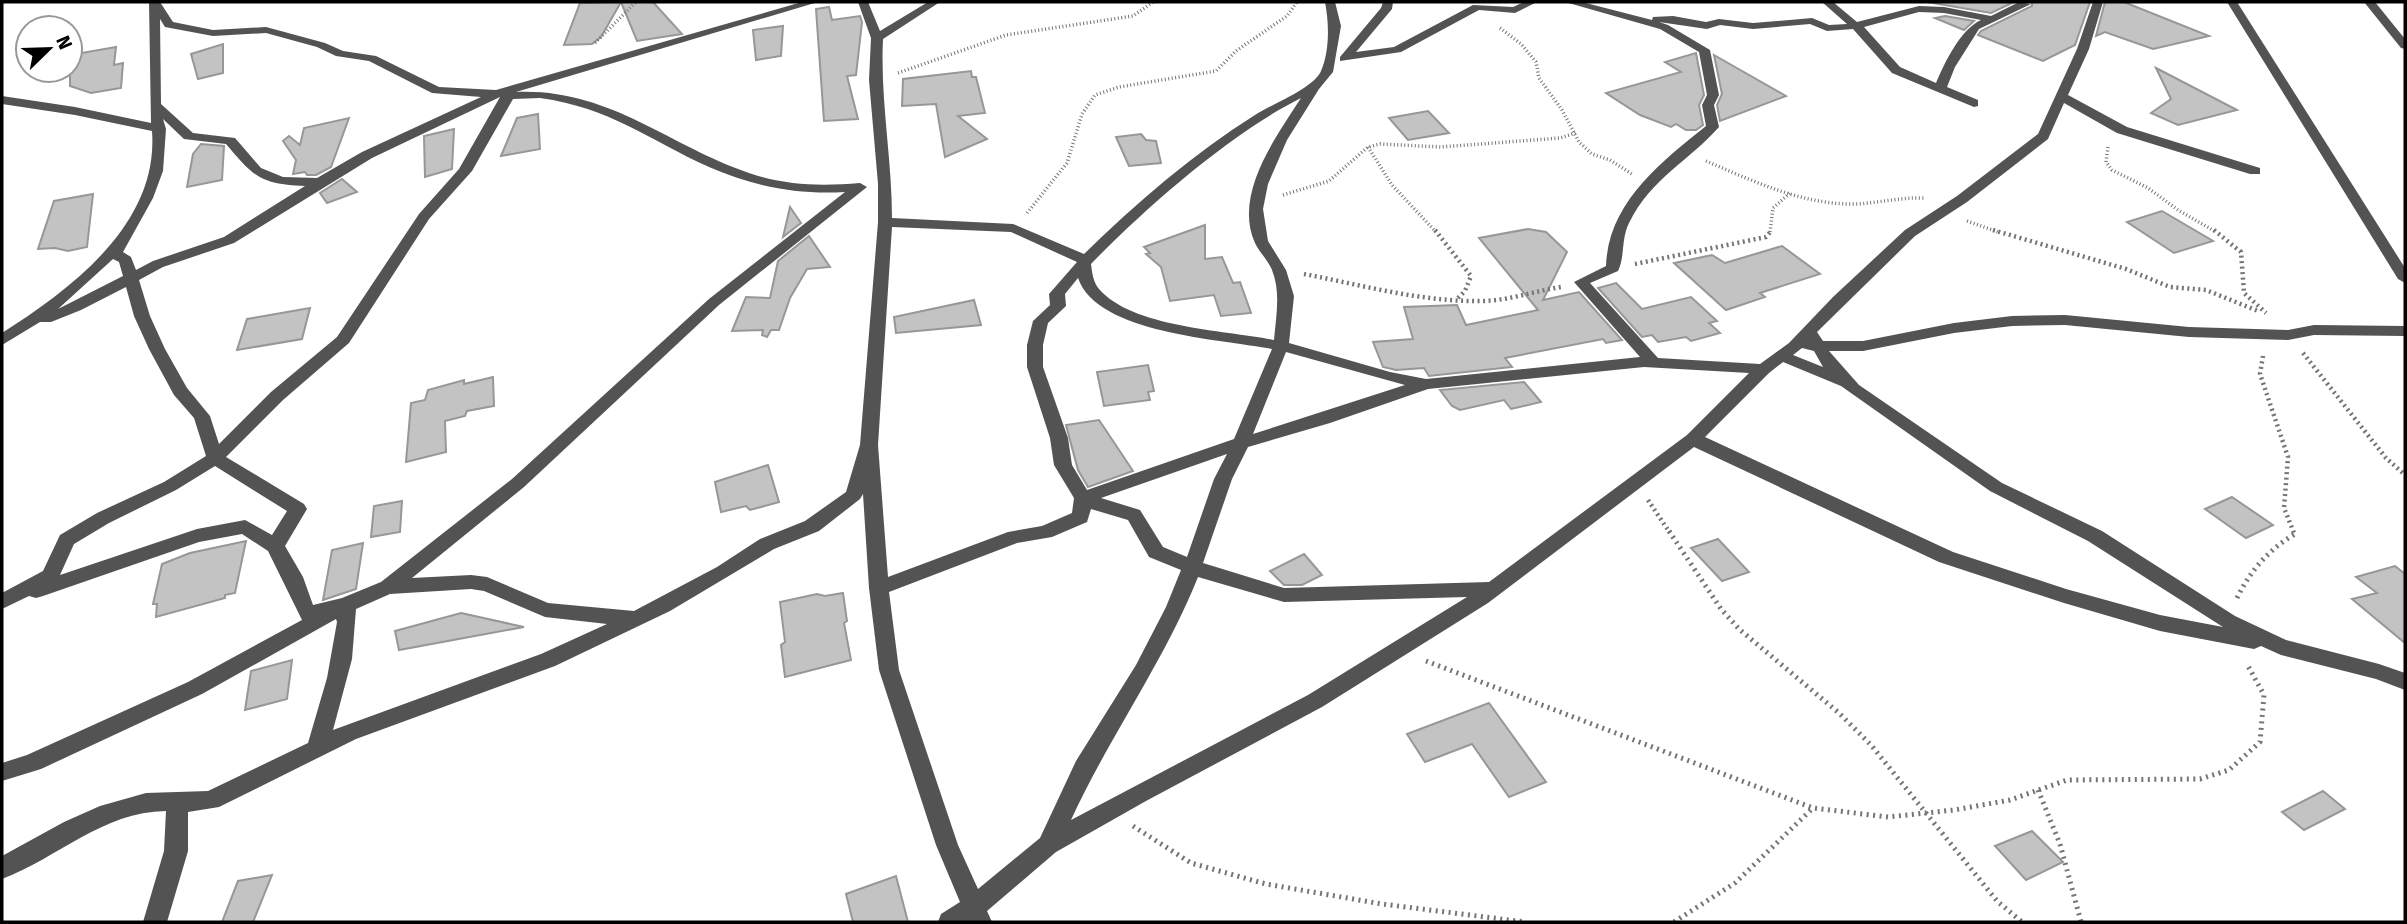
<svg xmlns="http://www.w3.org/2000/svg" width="2407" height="924" font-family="'Fira Sans',sans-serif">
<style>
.building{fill:#c3c3c3;stroke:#979797;stroke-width:2}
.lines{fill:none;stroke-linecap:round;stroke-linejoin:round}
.path-far2{stroke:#757575;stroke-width:3.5;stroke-dasharray:1 2.5;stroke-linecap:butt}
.path-far1{stroke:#757575;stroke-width:4.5;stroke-dasharray:2 3.5;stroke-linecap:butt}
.path{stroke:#757575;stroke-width:5;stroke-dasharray:2 4.5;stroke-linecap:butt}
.minor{fill:#535353;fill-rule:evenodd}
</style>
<rect width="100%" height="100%" fill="#fff"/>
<!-- building -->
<g class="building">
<path d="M621 2H653L682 34 637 41 621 2 601 37 592 44 564 45 580 3Z"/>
<path d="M1927 2H2014L1991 13Z"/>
<path d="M2032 2H2090L2075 45 2043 61 1978 35 1981 31 2032 6Z"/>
<path d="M2105 2H2124L2209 36 2153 49 2105 32 2096 36Z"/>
<path d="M829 7 832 20 860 16 862 22 856 75 847 76 858 119 824 121 816 9Z"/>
<path d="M1945 16 1974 21 1964 30 1935 18Z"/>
<path d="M783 26 781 56 756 60 753 30Z"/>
<path d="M223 44V73L198 79 191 54Z"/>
<path d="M116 47 114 65 123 63 121 88 91 93 70 86V55Z"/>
<path d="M1696 53 1704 95 1699 105 1703 125 1696 130H1686L1676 124 1671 127 1640 115 1606 93 1681 72 1665 62Z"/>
<path d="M1714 55 1786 96 1720 121 1717 105 1722 94Z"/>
<path d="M2156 68 2237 110 2178 125 2151 113 2171 99Z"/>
<path d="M971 71 972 77H976L985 113 958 116 987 139 945 157 936 104 902 106 903 79Z"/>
<path d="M1428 111 1449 133 1408 140 1389 118Z"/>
<path d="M538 114 540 149 501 156 517 118Z"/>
<path d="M349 118 331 167 316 175H307L305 172 293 174 296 160 283 141 289 136 300 145 304 128Z"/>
<path d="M454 129 452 169 425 177 424 136Z"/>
<path d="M1141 134 1146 140 1156 141 1161 163 1129 166 1116 137Z"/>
<path d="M201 144 224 146 222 180 187 187 193 154Z"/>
<path d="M342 179 357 192 327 203 320 193Z"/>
<path d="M93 194 87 247 68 251 55 248 38 249 54 201Z"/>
<path d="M790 207 801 223 783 237Z"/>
<path d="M2162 211 2213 241 2174 253 2127 222Z"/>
<path d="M1205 225V259L1222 257 1233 283 1240 282 1251 313 1221 316 1214 295 1170 301 1161 267 1146 254 1150 253 1144 247Z"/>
<path d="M1528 229 1546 232 1567 252 1543 300 1579 292 1622 340 1606 343 1603 339 1505 358 1512 367 1429 376 1424 368 1396 370 1383 367 1373 342 1413 339 1404 307 1457 305 1466 325 1538 310 1479 238Z"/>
<path d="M809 236 830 267 807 269 790 298 779 330H771L767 337 762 335 763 330 732 331 746 297 770 298 778 261Z"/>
<path d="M1782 246 1820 274 1760 293 1765 297 1726 310 1674 263 1712 255 1725 263Z"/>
<path d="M1616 283 1642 309 1691 297 1717 321 1709 323 1720 333 1691 341 1686 337 1658 342 1652 335 1642 337 1598 288Z"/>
<path d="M974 300 981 325 896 333 894 317Z"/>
<path d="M310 308 302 339 237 350 247 319Z"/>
<path d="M1148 365 1154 391 1148 392 1150 400 1104 406 1097 372Z"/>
<path d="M493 377 494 406 467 411 465 416 445 421 446 452 406 462 411 403 425 400 428 390 464 380V384Z"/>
<path d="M1524 382 1541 402 1511 409 1504 400 1460 410 1452 406 1440 390Z"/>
<path d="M1099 420 1133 471 1088 487 1078 470 1066 425Z"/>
<path d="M768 465 779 502 750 510 746 506 721 512 715 482Z"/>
<path d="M2232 497 2273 525 2246 538 2205 509Z"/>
<path d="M402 501 400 532 371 537 374 506Z"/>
<path d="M1718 539 1749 572 1722 581 1691 548Z"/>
<path d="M246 541 235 593 225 595V598L156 617 157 604H153L162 564 190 553Z"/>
<path d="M363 543 356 589 323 600 332 550Z"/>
<path d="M1304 554 1322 575 1302 585H1284L1270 571Z"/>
<path d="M2395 566 2405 574V643L2352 599 2377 593 2356 577Z"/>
<path d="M843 593 847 621 844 623 851 660 785 677 781 645 785 642 780 602 817 594 825 596Z"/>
<path d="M461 613 524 627 399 650 395 631Z"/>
<path d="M292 660 287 699 245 710 251 671Z"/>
<path d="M1489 703 1546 782 1509 797 1472 744 1425 762 1407 734Z"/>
<path d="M2323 791 2345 809 2304 830 2282 812Z"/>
<path d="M2032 831 2063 862 2026 880 1995 846Z"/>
<path d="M272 875 253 922H222L238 881Z"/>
<path d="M896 876 908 922H853L846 894Z"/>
</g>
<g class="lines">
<!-- path-far2 -->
<g class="path-far2">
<path d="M1500 28 1521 44 1536 62 1539 78 1562 110 1579 142 1592 154 1610 160 1632 174"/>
<path d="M595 43 636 2"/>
<path d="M898 73 1006 35 1133 16 1153 2"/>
<path d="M1368 147 1392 185 1436 232"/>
<path d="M2108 147 2106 162 2112 170 2148 188 2178 210 2216 232"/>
<path d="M1706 161C1753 181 1803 205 1855 204 1879 203 1901 197 1925 198"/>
<path d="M1283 195 1329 181 1368 147 1380 144 1441 147 1560 138 1576 133"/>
<path d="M1027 213 1067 163 1082 114 1095 95 1119 87 1216 71 1236 51 1287 16 1297 2"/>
<path d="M1967 221 1998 232"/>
<path d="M1770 232 1773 208 1790 193"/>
</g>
<!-- path-far1 -->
<g class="path-far1">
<path d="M1435 230 1471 276 1465 291 1456 300"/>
<path d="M1993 230 2126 269 2170 287 2206 290 2258 311"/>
<path d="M2214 230 2241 252 2244 293 2266 313"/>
<path d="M1635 264 1766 237 1772 230"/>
<path d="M1304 274C1362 285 1421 302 1481 301 1508 301 1534 291 1561 287"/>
<path d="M2303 353 2386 458 2405 475"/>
<path d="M2263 356 2260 374 2288 457 2284 508 2294 533"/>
<path d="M1648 500 1670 533"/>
</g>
<!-- path -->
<g class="path">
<path d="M1669 531 1721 609 1739 629 1839 713 1871 745 1997 901 2022 922"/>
<path d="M2237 598C2250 571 2269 549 2295 534L2294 531"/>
<path d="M1426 661 1813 808 1888 817 1954 810 2010 800 2067 780 2200 779 2229 770 2260 742 2264 695 2247 664"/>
<path d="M2038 790 2060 844 2081 922"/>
<path d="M1133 826 1191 863 1266 884 1382 904 1525 922"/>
<path d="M1674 922 1735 883 1813 808"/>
</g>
<!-- minor -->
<g class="minor">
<path d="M149 2H160L173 22 213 30 266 27 325 43 343 51 376 56 439 87 496 90 802 2H818L516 92C609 88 667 145 749 173 786 186 822 186 860 183L867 187 719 305 524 487 412 578 471 575 487 577 548 603 634 611 717 567 760 539 805 521 846 492 860 445 878 222V184L869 80 871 38 858 2H868L880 31 928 2H940L883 39C880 99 892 158 892 218L1013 224 1084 254C1136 203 1193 154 1255 115 1272 104 1314 88 1321 71 1330 50 1329 23 1325 2H1335L1341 26 1333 72 1319 89 1287 140 1268 184 1263 209 1268 241 1286 270 1294 296 1289 343 1390 372 1426 379 1640 357 1574 282 1606 266C1608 203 1661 162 1706 126L1702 105 1707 95 1699 52 1660 29 1565 2H1582L1652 20 1653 17 1673 16 1706 22 1719 19 1753 23 1812 18 1829 25 1847 24 1822 2H1833L1857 22 1919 6 1944 7 1991 16 2019 2 2031 4 1979 29 1955 67 1947 87 1978 100V106L1974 107 1892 73 1853 29 1827 31 1810 24 1753 29 1720 25 1707 29 1659 22 1668 25 1710 50 1719 95 1714 105 1719 127C1688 162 1652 177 1629 223 1621 239 1625 257 1618 271L1590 283 1658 358 1760 364 1789 343 1833 297 1905 230 1957 196 2038 134 2077 49 2093 2H2103L2089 49 2068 95 2127 127 2260 168V174H2250L2117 133 2064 103 2048 139 1967 202 1915 236 1817 332 1823 341H1863L1954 323 2012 316 2065 315 2189 327 2288 330 2314 325 2405 326V336L2314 335 2288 340 2189 337 2065 325 2012 326 1954 333 1863 351H1829L1859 385 2002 483 2102 531 2235 616 2286 640 2379 664 2405 673V690L2376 679 2281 655 2261 646 2254 649 2160 631 2064 603 1939 562 1694 447 1488 603 1322 707 1146 801 1056 852 987 911 992 922H938L941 914 960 902 936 845 879 670 869 588 863 494 860 499 819 531 774 549 670 611 555 666 356 739 219 807 188 812V851L167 922H143L164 851 166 811C102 812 58 858 2 879V856L64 822 100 806 146 793 208 791 308 743 327 678 337 622 336 619 202 694 41 769 2 781V763L27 755 188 682 302 620 268 551 242 534 199 542 43 596 36 598 29 596 2 609V593L43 571 60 535 97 513 164 482 206 456 194 418 174 395 149 349 134 316 126 287 81 310 51 322H40L2 345V333C71 289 159 224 152 131L75 115 2 104V96L75 107 151 123ZM1919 12 1944 13 1981 20C1960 30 1945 62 1936 83L1900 67 1864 27ZM160 19 165 27 213 36 266 33 317 47 336 56 369 61 432 93 481 97 362 152 317 178 283 177 261 168 235 138 193 133 161 104ZM500 97 459 169 419 214 337 337 271 392 219 444 210 416 187 388 165 349 150 316 139 280 163 267 234 243 372 158ZM540 98C611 108 647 139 709 167 752 186 797 195 845 192L709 299 512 479 381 582 342 598 313 605 303 577 285 546 307 509 304 504 226 457 283 400 349 343 429 219 472 171 513 99ZM1301 98C1276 137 1233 194 1255 243 1259 252 1268 260 1272 270 1281 293 1276 316 1274 340 1225 330 1133 328 1099 289 1093 282 1092 272 1091 264 1146 207 1231 133 1301 98ZM163 119 184 139 226 144C254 177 260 184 305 186L224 237 153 261 136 270 131 257 123 252 153 198 163 171 166 129ZM892 227 1011 232 1077 262 1049 294 1050 305 1033 321 1027 345V367L1050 438 1054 465 1074 498 1072 513 1042 526 1008 532 888 577 878 445ZM113 259 119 262 123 276 58 309ZM1078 278C1097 334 1222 339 1272 349L1234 439 1087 490 1072 465 1068 438 1043 367V345L1048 323 1066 306 1065 294ZM1802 348 1814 351 1823 367 1793 355ZM1286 352 1405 385 1253 434ZM1783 362 1841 386 1990 491 2088 541 2223 627 2160 615 2066 589 1953 552 1705 437 1769 373ZM1644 367 1749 373 1687 435 1489 582 1284 588 1203 563 1232 479 1248 447 1330 423 1428 389ZM1227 454 1214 479 1187 557 1163 547 1140 510 1101 498ZM215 466 287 511 272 535 245 520 197 529 60 575 74 544 109 523 176 490ZM1091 509 1128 520 1149 557 1181 570 1166 607 1136 665 1076 761 1040 838 978 889 958 845 899 670 889 592 1017 543 1052 537 1087 522ZM1198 577 1284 602 1467 597 1308 695 1071 820C1109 737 1164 662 1198 577ZM471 589 484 591 545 617 607 624 541 654 333 730 352 659 356 609 390 594Z"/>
<path d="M1383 2H1393L1392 9 1356 52 1394 47 1473 5 1513 7 1524 2H1537L1515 13 1479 10 1401 52 1340 61V57L1381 8Z"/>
<path d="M2227 2H2237L2405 268V283L2398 279Z"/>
<path d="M2364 2H2375L2405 39V49L2401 48Z"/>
</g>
</g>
<!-- border -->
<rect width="2407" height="924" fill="none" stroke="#000000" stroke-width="7"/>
<!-- north arrow -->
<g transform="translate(49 49) rotate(67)"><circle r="33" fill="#ffffff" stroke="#999999" stroke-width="2"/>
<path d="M0-5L12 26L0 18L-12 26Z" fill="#000000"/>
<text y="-10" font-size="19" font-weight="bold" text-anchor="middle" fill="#000000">N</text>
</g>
</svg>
